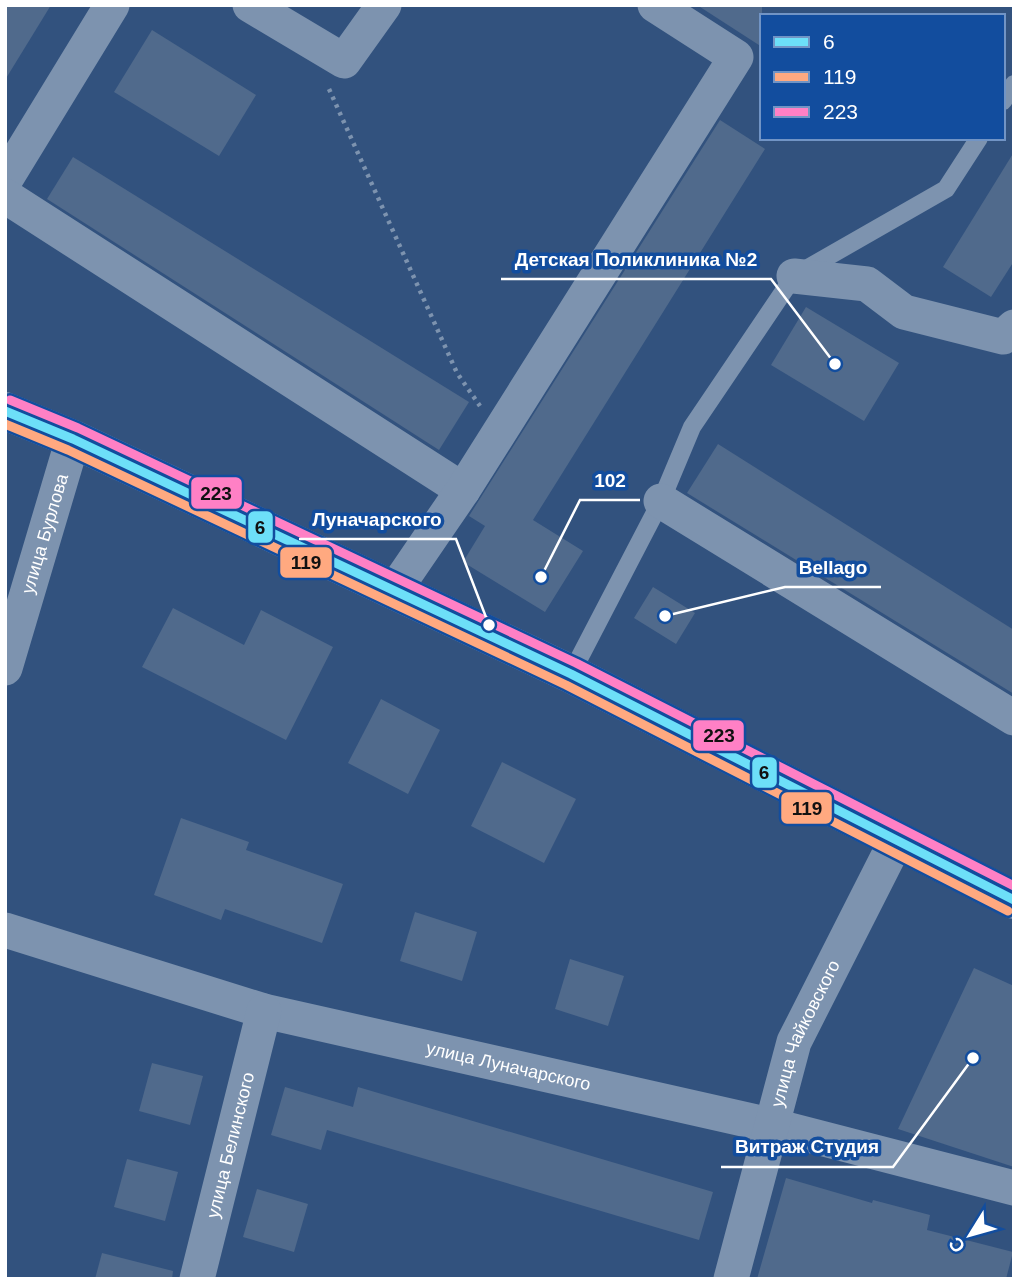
<svg xmlns="http://www.w3.org/2000/svg" width="1019" height="1284" font-family="Helvetica,sans-serif">
<style>
.building{fill:#506a8c}
.lines{fill:none;stroke-linecap:round;stroke-linejoin:round}
.path{stroke:#7d93af;stroke-width:4.5;stroke-dasharray:3.5 5;stroke-linecap:butt}
.lane{stroke:#7d93af;stroke-width:18}
.street{stroke:#7d93af;stroke-width:35}
.secondary{stroke:#788eac;stroke-width:38}
.bus-1-casing{stroke:#124d9e;stroke-width:14}
.bus-2-casing{stroke:#124d9e;stroke-width:14}
.bus-3-casing{stroke:#124d9e;stroke-width:14}
.bus-1{stroke:#6ddff8;stroke-width:9}
.bus-2{stroke:#ffa980;stroke-width:9}
.bus-3{stroke:#ff80c5;stroke-width:9}
.labels{text-anchor:middle;dominant-baseline:central;stroke-width:7;stroke-linejoin:round;paint-order:stroke}
.street-label{font-size:18px;fill:#fff;stroke:#124d9e}
.leader{fill:none;stroke:#fff;stroke-width:2.5}
.callout-dot{fill:#fff;stroke:#124d9e;stroke-width:2.5}
.callout-label{font-size:19px;text-anchor:middle;font-weight:bold;fill:#fff;stroke:#124d9e;stroke-width:7;stroke-linejoin:round;paint-order:stroke}
.line-badge{stroke:#124d9e;stroke-width:2.5}
.pale-badge-label{font-size:19px;text-anchor:middle;font-weight:bold;fill:#111}
</style>
<rect width="100%" height="100%" fill="#32527e"/>
<!-- building -->
<g class="building">
<path d="M5 5H51L5 80Z"/>
<path d="M697 5H762V47Z"/>
<path d="M152 30 256 95 219 156 114 92Z"/>
<path d="M720 120 765 149 533 520 583 551 545 612 463 562 485 526 469 516Z"/>
<path d="M1014 152V261L991 297 943 267Z"/>
<path d="M73 157 469 402 439 450 47 199Z"/>
<path d="M806 307 899 363 864 421 771 365Z"/>
<path d="M718 444 1014 630V694L687 493Z"/>
<path d="M653 587 695 613 676 644 634 618Z"/>
<path d="M173 608 244 645 261 610 333 647 286 740 142 667Z"/>
<path d="M381 699 440 730 408 794 348 763Z"/>
<path d="M502 762 576 799 544 863 471 826Z"/>
<path d="M181 818 249 842 246 850 343 884 322 943 225 909 221 920 154 895Z"/>
<path d="M415 912 477 932 462 981 400 961Z"/>
<path d="M570 959 624 976 608 1026 555 1009Z"/>
<path d="M974 968 1014 986V1167L898 1129Z"/>
<path d="M152 1063 203 1076 190 1125 139 1111Z"/>
<path d="M285 1087 353 1107 358 1087 713 1192 699 1240 327 1130 321 1150 271 1135Z"/>
<path d="M127 1159 178 1172 165 1221 114 1207Z"/>
<path d="M786 1178 872 1203 873 1200 930 1215 927 1230 1013 1252 1006 1279H757Z"/>
<path d="M257 1189 308 1204 294 1252 243 1237Z"/>
<path d="M102 1253 173 1271 172 1279H95Z"/>
</g>
<g class="lines">
<!-- path -->
<path class="path" d="M329 89 457 373 480 406"/>
<!-- lane -->
<g class="lane">
<path d="M1003 101 1014 84"/>
<path d="M571 674 661 501 692 427 794 276 946 189 979 138"/>
</g>
<!-- street -->
<g class="street">
<path d="M250 5 344 61 384 5"/>
<path d="M5 180 112 5"/>
<path d="M5 196 463 490"/>
<path d="M794 276 867 284 904 312 1003 337 1014 327"/>
<path d="M661 501 1014 718"/>
<path d="M394 591 463 490 736 57 655 5"/>
<path id="s1" d="M5 668 73 439"/>
<path id="s2" d="M5 930 264 1011 774 1126 1014 1188"/>
<path id="s3" d="M197 1279 264 1011"/>
<path id="s4" d="M731 1279 794 1042 897 839"/>
</g>
<!-- secondary -->
<path class="secondary" d="M5 411 73 439 571 674 1014 900"/>
<!-- bus-1 casing -->
<g class="bus-1-casing">
<path id="bus-1" d="M5 411 73 439 571 674 1014 900"/>
</g>
<!-- bus-2 casing -->
<g class="bus-2-casing">
<path id="bus-2" d="M5 424 68 450 566 685 1008 911"/>
</g>
<!-- bus-3 casing -->
<g class="bus-3-casing">
<path id="bus-3" d="M10 400 78 428 576 663 1014 886"/>
</g>
<!-- bus-1 -->
<use href="#bus-1" class="bus-1"/>
<!-- bus-2 -->
<use href="#bus-2" class="bus-2"/>
<!-- bus-3 -->
<use href="#bus-3" class="bus-3"/>
</g>
<g class="labels">
<!-- street labels -->
<g class="street-label">
<text stroke="none"><textPath href="#s1" startOffset="140">улица Бурлова</textPath></text>
<text stroke="none"><textPath href="#s4" startOffset="257">улица Чайковского</textPath></text>
<text stroke="none"><textPath href="#s2" startOffset="522">улица Луначарского</textPath></text>
<text stroke="none"><textPath href="#s3" startOffset="138">улица Белинского</textPath></text>
</g>
</g>
<!-- callouts -->
<path class="leader" d="M835 364L771 279H501M541 577L580 500H640M489 625L456 539H299M665 616L785 587H881M973 1058L893 1167H721"/>
<g class="callout-dot">
<circle cx="835" cy="364" r="7"/>
<circle cx="541" cy="577" r="7"/>
<circle cx="489" cy="625" r="7"/>
<circle cx="665" cy="616" r="7"/>
<circle cx="973" cy="1058" r="7"/>
</g>
<g class="callout-label">
<text x="636" y="266">Детская Поликлиника №2</text>
<text x="610" y="487">102</text>
<text x="377" y="526">Луначарского</text>
<text x="833" y="574">Bellago</text>
<text x="807" y="1153">Витраж Студия</text>
</g>
<g class="line-badge">
<rect x="190" y="476" width="53" height="34" rx="7" fill="#ff80c5"/>
<rect x="247" y="510" width="27" height="34" rx="7" fill="#6ddff8"/>
<rect x="279" y="546" width="54" height="33" rx="7" fill="#ffa980"/>
<rect x="692" y="719" width="53" height="33" rx="7" fill="#ff80c5"/>
<rect x="751" y="756" width="27" height="33" rx="7" fill="#6ddff8"/>
<rect x="780" y="791" width="53" height="34" rx="7" fill="#ffa980"/>
</g>
<g class="pale-badge-label">
<text x="216" y="500">223</text>
<text x="260" y="534">6</text>
<text x="306" y="569">119</text>
<text x="719" y="742">223</text>
<text x="764" y="779">6</text>
<text x="807" y="815">119</text>
</g>
<!-- border -->
<rect width="1019" height="1284" fill="none" stroke="#ffffff" stroke-width="14"/>
<!-- legend -->
<rect x="760" y="14" width="245" height="126" fill="#124d9e" stroke="#7194c5" stroke-width="2"/>
<rect x="774" y="37" width="35" height="10" fill="#6ddff8" stroke="#7194c5" stroke-width="2"/>
<text x="823" y="49" font-size="21" fill="#ffffff">6</text>
<rect x="774" y="72" width="35" height="10" fill="#ffa980" stroke="#7194c5" stroke-width="2"/>
<text x="823" y="84" font-size="21" fill="#ffffff">119</text>
<rect x="774" y="107" width="35" height="10" fill="#ff80c5" stroke="#7194c5" stroke-width="2"/>
<text x="823" y="119" font-size="21" fill="#ffffff">223</text>
<!-- north arrow -->
<g transform="translate(970 1235) rotate(233)" stroke="#124d9e" stroke-width="5" paint-order="stroke">
<path d="M0-5L12 26L0 18L-12 26Z" fill="#ffffff"/>
<text y="-10" font-size="19" font-weight="bold" text-anchor="middle" fill="#ffffff">С</text>
</g>
</svg>
